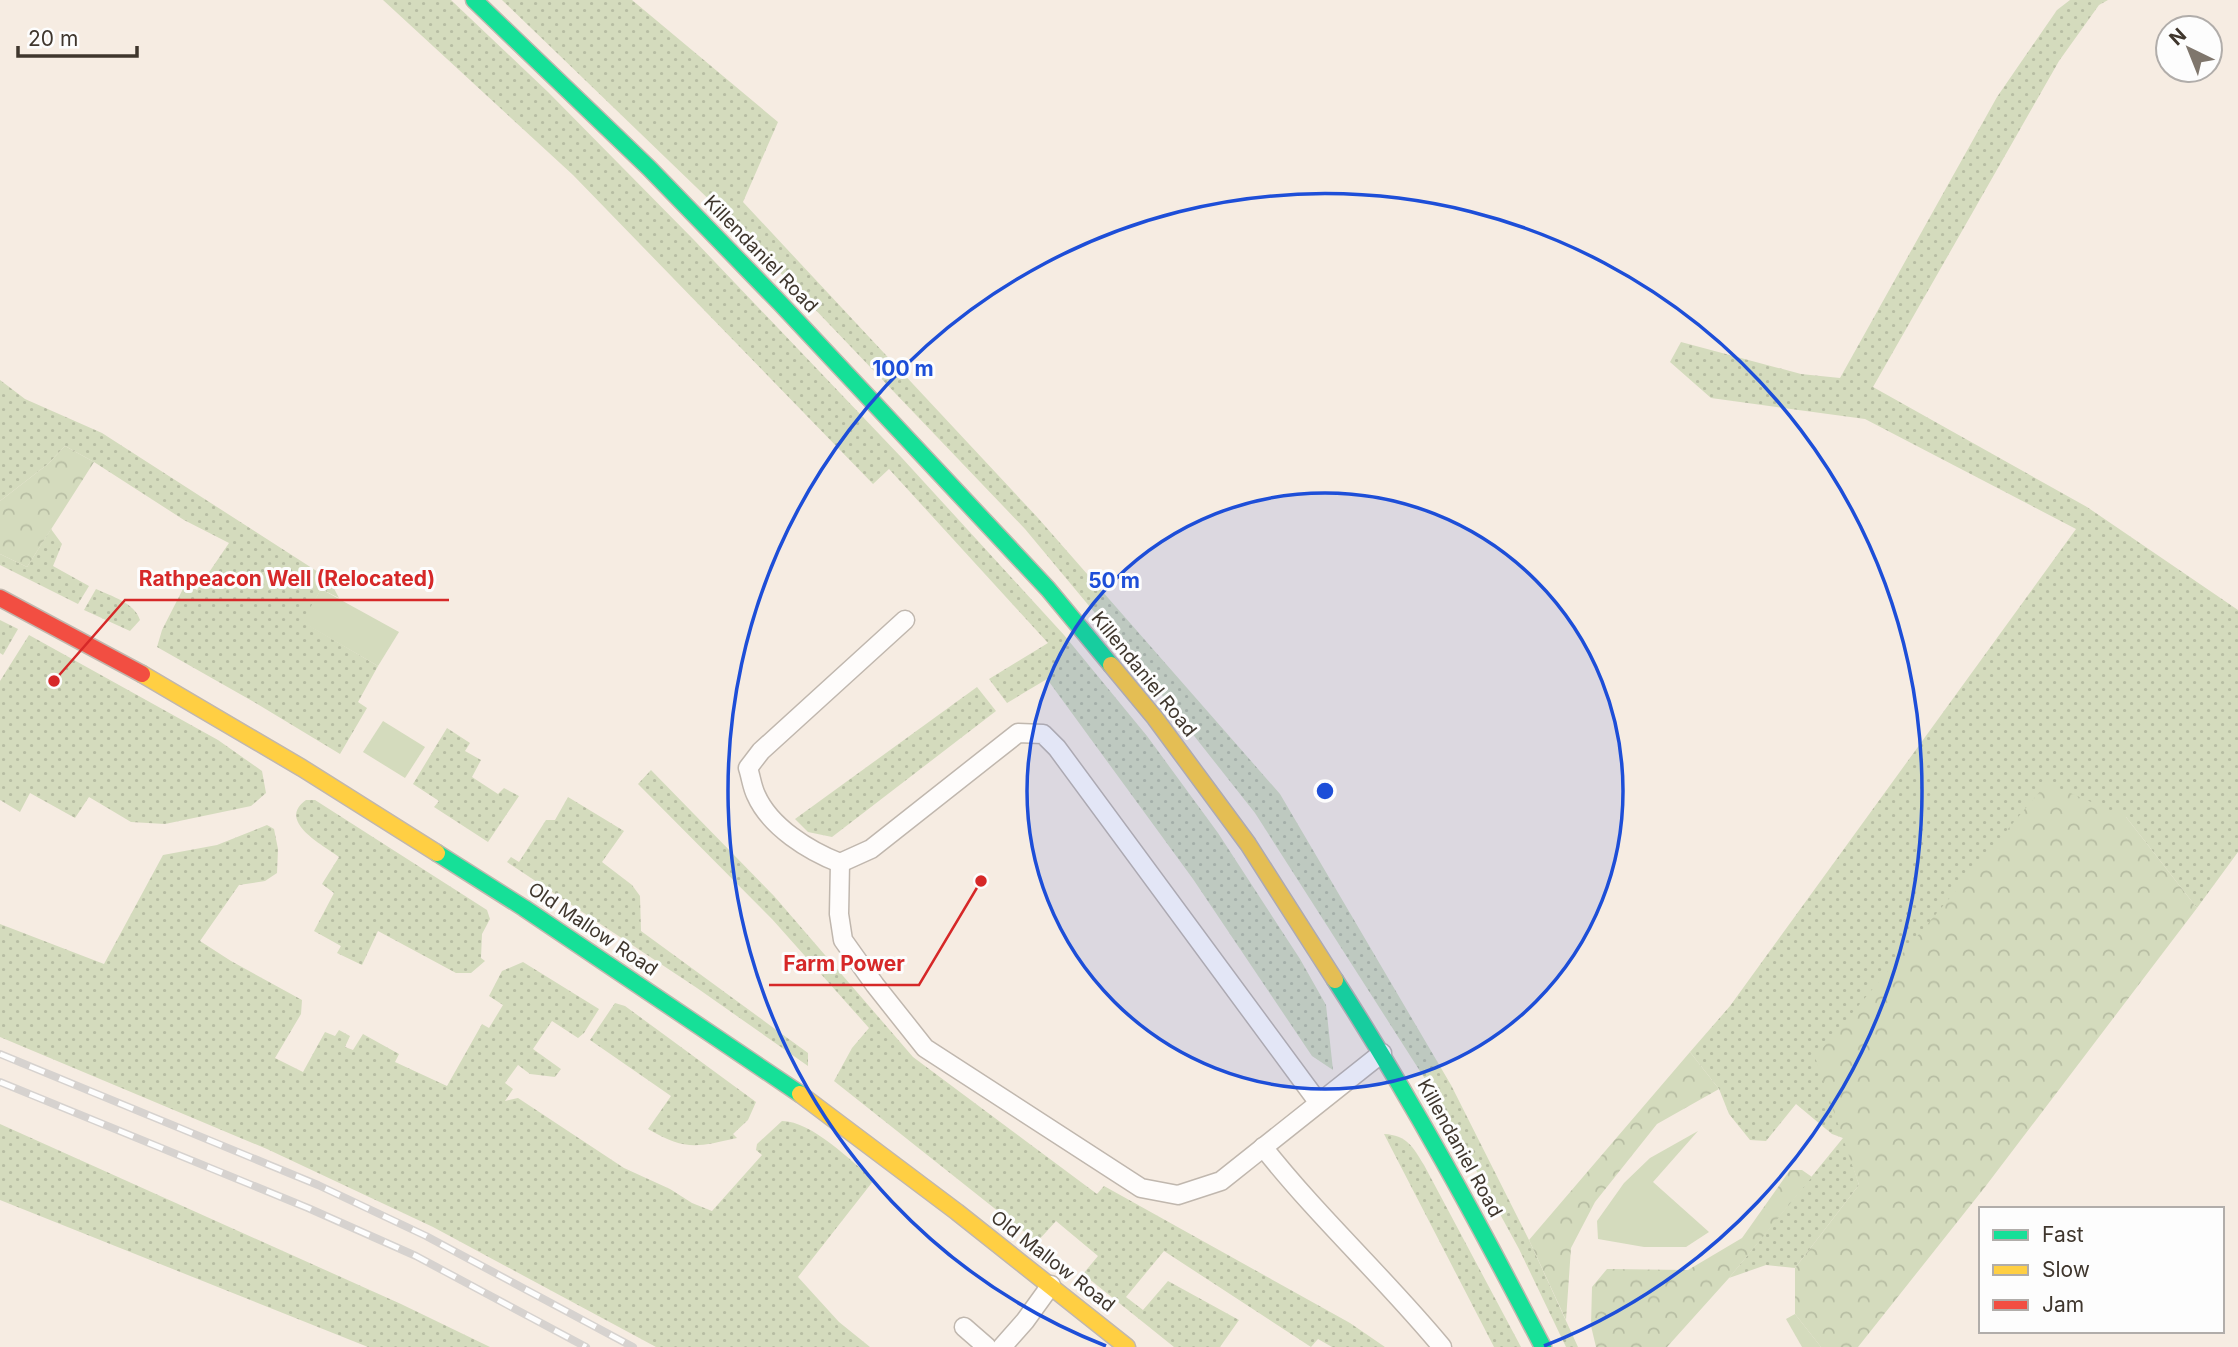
<svg xmlns="http://www.w3.org/2000/svg" width="2238" height="1347" font-family="Inter,sans-serif">
<style>
.grass{fill:url(#grass-dots)}
.forest{fill:url(#forest-crowns)}
.garden{fill:#d4dbbd}
.lines{fill:none;stroke-linecap:round;stroke-linejoin:round}
.lane-casing{stroke:#c0b7ae;stroke-width:21}
.fast-casing{stroke:#c0b7ae;stroke-width:19}
.slow-casing{stroke:#c0b7ae;stroke-width:19}
.jam-casing{stroke:#c0b7ae;stroke-width:19}
.lane{stroke:#fefcfb;stroke-width:18}
.fast{stroke:#16e098;stroke-width:16}
.slow{stroke:#ffcf43;stroke-width:16}
.jam{stroke:#f24e42;stroke-width:16}
.rail-casing{stroke:#d6d2cf;stroke-width:8}
.rail{stroke:#fdfdfd;stroke-width:5;stroke-dasharray:16;stroke-linecap:butt}
.ring{fill:none;stroke:#1d4ed8;stroke-width:3.5}
.labels{text-anchor:middle;dominant-baseline:central;stroke-width:6;stroke-linejoin:round;paint-order:stroke}
.street-label{font-size:19px;fill:#3f362d;stroke:#fdfdfd}
.centre{fill:#1d4ed8;stroke:#fdfdfd;stroke-width:3.5}
.ring-label{font-size:21px;text-anchor:middle;font-weight:bold;fill:#1d4ed8;stroke:#fdfdfd;stroke-width:6;stroke-linejoin:round;paint-order:stroke}
.leader{fill:none;stroke:#d62828;stroke-width:2.5}
.callout-dot{fill:#d62828;stroke:#fdfdfd;stroke-width:2.5}
.callout-label{font-size:21px;text-anchor:middle;font-weight:bold;fill:#d62828;stroke:#fdfdfd;stroke-width:6;stroke-linejoin:round;paint-order:stroke}
</style>
<defs>
<pattern id="grass-dots" width="8" height="8" patternUnits="userSpaceOnUse" patternTransform="scale(1.75)"><rect width="8" height="8" fill="#d4dbbd"/><path d="M2 2h.1M6 6h.1" fill="none" stroke="#b7bda3" stroke-width="1.8" stroke-linecap="round"/></pattern>
<pattern id="forest-crowns" width="20" height="18" patternUnits="userSpaceOnUse" patternTransform="scale(1.75)"><rect width="20" height="18" fill="#d4dbbd"/><path d="M2 6a3 3 0 1 1 6 0M12 15a3 3 0 1 1 6 0" fill="none" stroke="#b7bda3"/></pattern>
</defs>
<rect width="100%" height="100%" fill="#f6ece2"/>
<!-- grass -->
<g class="grass">
<path d="M383 0H451L548 92 693 239 902 458 1064 635 1147 736 1218 833 1300 959 1326 1005 1333 1070 1312 1056 1193 879 1047 679 1007 703 989 679 1048 643 889 469 873 484 573 175Z"/>
<path d="M502 0H632L778 122 743 202 1038 518 1280 794 1451 1085 1529 1240 1578 1347H1566L1519 1249 1434 1093 1255 813 1135 661 1025 529 723 213Z"/>
<path d="M2070 0H2108L2099 5 2059 61 1873 387 2087 507 2238 610V852L2197 908 2126 817 1844 1138 1859 1185 1795 1268 1766 1265 1729 1278 1843 1138 1832 1134 1796 1104 1766 1141 1750 1140 1729 1114 1719 1089 1690 1052 1730 1006 2076 529 1865 419 1711 398 1670 362 1681 342 1801 374 1840 378 1997 97 2057 10Z"/>
<path d="M0 380 25 399 102 433 329 579 339 598 321 589 303 622 378 666 358 702 367 708 340 754 254 702 157 647 162 630 186 583 197 590 229 543 184 520 94 462 65 446 48 464 0 501Z"/>
<path d="M51 529 62 544 53 566 89 586 78 604 0 565V554L27 567Z"/>
<path d="M96 589C111 596 135 603 140 620L130 631 84 610Z"/>
<path d="M0 620 18 629 3 655 0 653Z"/>
<path d="M29 635 218 740 262 771 266 793 251 806 165 824 131 822 89 797 75 818 30 793 20 812 0 800V681Z"/>
<path d="M977 687 996 711 832 837 808 832 795 819Z"/>
<path d="M447 728 470 743 465 751 481 760 472 777 498 794 504 788 519 796 488 842 434 807 439 801 413 784Z"/>
<path d="M651 770 774 896 913 1057 1097 1194 1104 1186 1350 1323 1385 1347H1332L1318 1339 1311 1347 1164 1251 1126 1297 1143 1310 1168 1281 1239 1320 1220 1347H1174L1083 1274 1098 1256 1056 1221 1037 1242 834 1081 852 1048 869 1028 772 919 638 784Z"/>
<path d="M568 797 624 831 602 862 632 885 640 896 641 931 808 1053V1066L697 988 507 862 511 857 519 862 546 820H555Z"/>
<path d="M306 800H315L487 910 490 919 482 934 481 958 485 961 471 973H456L378 931 362 965 337 953 341 946 314 931 334 893 322 884 339 857C323 845 276 821 306 800Z"/>
<path d="M267 825 274 829 278 849 277 873 265 881 239 885 200 941 231 961 302 1000 301 1014 275 1058 303 1072 325 1032 335 1036 339 1030 350 1036 345 1047 353 1050 363 1034 399 1054 395 1062 447 1086 482 1024 489 1028 503 1005 489 996 502 971 523 962 599 1009 584 1033 578 1038 552 1021 533 1049 561 1069 555 1077 530 1074 518 1065 505 1083 513 1089 505 1101 518 1098 624 1168 670 1189 692 1203 712 1211 762 1155 756 1150 757 1144 782 1121C812 1121 852 1162 874 1180L798 1277 839 1322 870 1347H656L433 1227 267 1149 0 1037V924L104 964 163 855 217 845Z"/>
<path d="M615 1003 625 1006 756 1102 748 1120 733 1134 737 1138C697 1147 685 1151 648 1129L671 1096 590 1040Z"/>
<path d="M0 1124 401 1304 490 1347H368L0 1200Z"/>
<path d="M1384 1134C1407 1135 1413 1147 1424 1165L1521 1347H1494Z"/>
</g>
<!-- forest -->
<g class="forest">
<path d="M65 446 94 462 27 567 0 554V501L48 464Z"/>
<path d="M2047 783 2126 817 2197 908 1985 1187 1858 1347H1821L1795 1314V1268L1859 1185 1815 1057Z"/>
<path d="M1690 1052 1719 1089 1657 1124 1595 1202 1571 1248 1566 1320 1529 1240Z"/>
<path d="M1790 1170H1802L1812 1177 1729 1278 1667 1347H1596L1591 1326 1592 1287 1607 1269 1688 1270 1742 1238Z"/>
</g>
<!-- garden -->
<g class="garden">
<path d="M321 589 399 632 378 666 302 622Z"/>
<path d="M383 721 425 747 405 778 363 752Z"/>
<path d="M1698 1131 1653 1182 1709 1232 1686 1247H1644L1598 1239 1597 1221 1624 1183 1650 1158Z"/>
<path d="M1795 1314 1821 1347H1802L1786 1319Z"/>
</g>
<g class="lines">
<!-- lane casing -->
<g class="lane-casing">
<g id="lane">
<path d="M905 620 761 751 748 768C751 777 752 787 756 795 770 827 809 851 840 863L871 849 1018 733 1043 734 1057 748 1318 1102"/>
<path d="M840 863 839 914 843 940 875 985 925 1048 1141 1188 1178 1195 1221 1181 1382 1053"/>
<path d="M1263 1147C1319 1218 1385 1278 1442 1347"/>
<path d="M964 1327 987 1347"/>
<path d="M1002 1347 1025 1321 1051 1285"/>
</g>
</g>
<!-- fast casing -->
<g class="fast-casing">
<g id="fast">
<path d="M474 0 649 168 780 303 1048 589 1111 665"/>
<path d="M437 853 524 908 800 1094"/>
<path d="M1335 980C1412 1099 1478 1222 1543 1347"/>
</g>
</g>
<!-- slow casing -->
<g class="slow-casing">
<g id="slow">
<path d="M1111 665 1155 718 1248 844 1335 980"/>
<path d="M142 674 302 768 437 853"/>
<path d="M800 1094 957 1212 1127 1347"/>
</g>
</g>
<!-- jam casing -->
<g class="jam-casing">
<path id="jam" d="M0 598 142 674"/>
</g>
<!-- lane -->
<use href="#lane" class="lane"/>
<!-- fast -->
<use href="#fast" class="fast"/>
<!-- slow -->
<use href="#slow" class="slow"/>
<!-- jam -->
<use href="#jam" class="jam"/>
<!-- rail casing -->
<g class="rail-casing">
<g id="rail">
<path d="M0 1054 318 1185 426 1236 633 1347"/>
<path d="M0 1082 308 1208 416 1256 586 1347"/>
</g>
</g>
<!-- rail -->
<use href="#rail" class="rail"/>
</g>
<!-- distance rings -->
<circle cx="1325" cy="791" r="298" fill="#1d4ed8" fill-opacity=".12"/>
<g class="ring">
<circle cx="1325" cy="791" r="298"/>
<path d="M1106 1346A597 597 0 1 1 1544 1346"/>
</g>
<g class="labels">
<!-- street labels -->
<g class="street-label">
<text transform="translate(761 254) rotate(46)">Killendaniel Road</text>
<text transform="translate(1144 674) rotate(51)">Killendaniel Road</text>
<text transform="translate(593 929) rotate(34)">Old Mallow Road</text>
<text transform="translate(1460 1148) rotate(61)">Killendaniel Road</text>
<text transform="translate(1053 1261) rotate(38)">Old Mallow Road</text>
</g>
</g>
<circle cx="1325" cy="791" r="10" class="centre"/>
<g class="ring-label">
<text x="903" y="376">100 m</text>
<text x="1114" y="588">50 m</text>
</g>
<!-- callouts -->
<path class="leader" d="M54 681L125 600H449M981 881L919 985H769"/>
<g class="callout-dot">
<circle cx="54" cy="681" r="7"/>
<circle cx="981" cy="881" r="7"/>
</g>
<g class="callout-label">
<text x="287" y="586">Rathpeacon Well (Relocated)</text>
<text x="844" y="971">Farm Power</text>
</g>
<!-- legend -->
<rect x="1979" y="1207" width="245" height="126" fill="#fdfdfd" stroke="#b1adaa" stroke-width="2"/>
<rect x="1993" y="1230" width="35" height="10" fill="#16e098" stroke="#b1adaa" stroke-width="2"/>
<text x="2042" y="1242" font-size="21" fill="#3f362d">Fast</text>
<rect x="1993" y="1265" width="35" height="10" fill="#ffcf43" stroke="#b1adaa" stroke-width="2"/>
<text x="2042" y="1277" font-size="21" fill="#3f362d">Slow</text>
<rect x="1993" y="1300" width="35" height="10" fill="#f24e42" stroke="#b1adaa" stroke-width="2"/>
<text x="2042" y="1312" font-size="21" fill="#3f362d">Jam</text>
<!-- north arrow -->
<g transform="translate(2189 49) rotate(317)"><circle r="33" fill="#fdfdfd" stroke="#b1adaa" stroke-width="2"/>
<path d="M0-5L12 26L0 18L-12 26Z" fill="#7f766c"/>
<text y="-10" font-size="19" font-weight="bold" text-anchor="middle" fill="#3f362d">N</text>
</g>
<!-- scale -->
<path d="M18 46v10h119v-10" fill="none" stroke="#3f362d" stroke-width="3.5"/>
<text x="28" y="46" font-size="21" fill="#3f362d" stroke="#fdfdfd" stroke-width="5" paint-order="stroke">20 m</text>
</svg>
